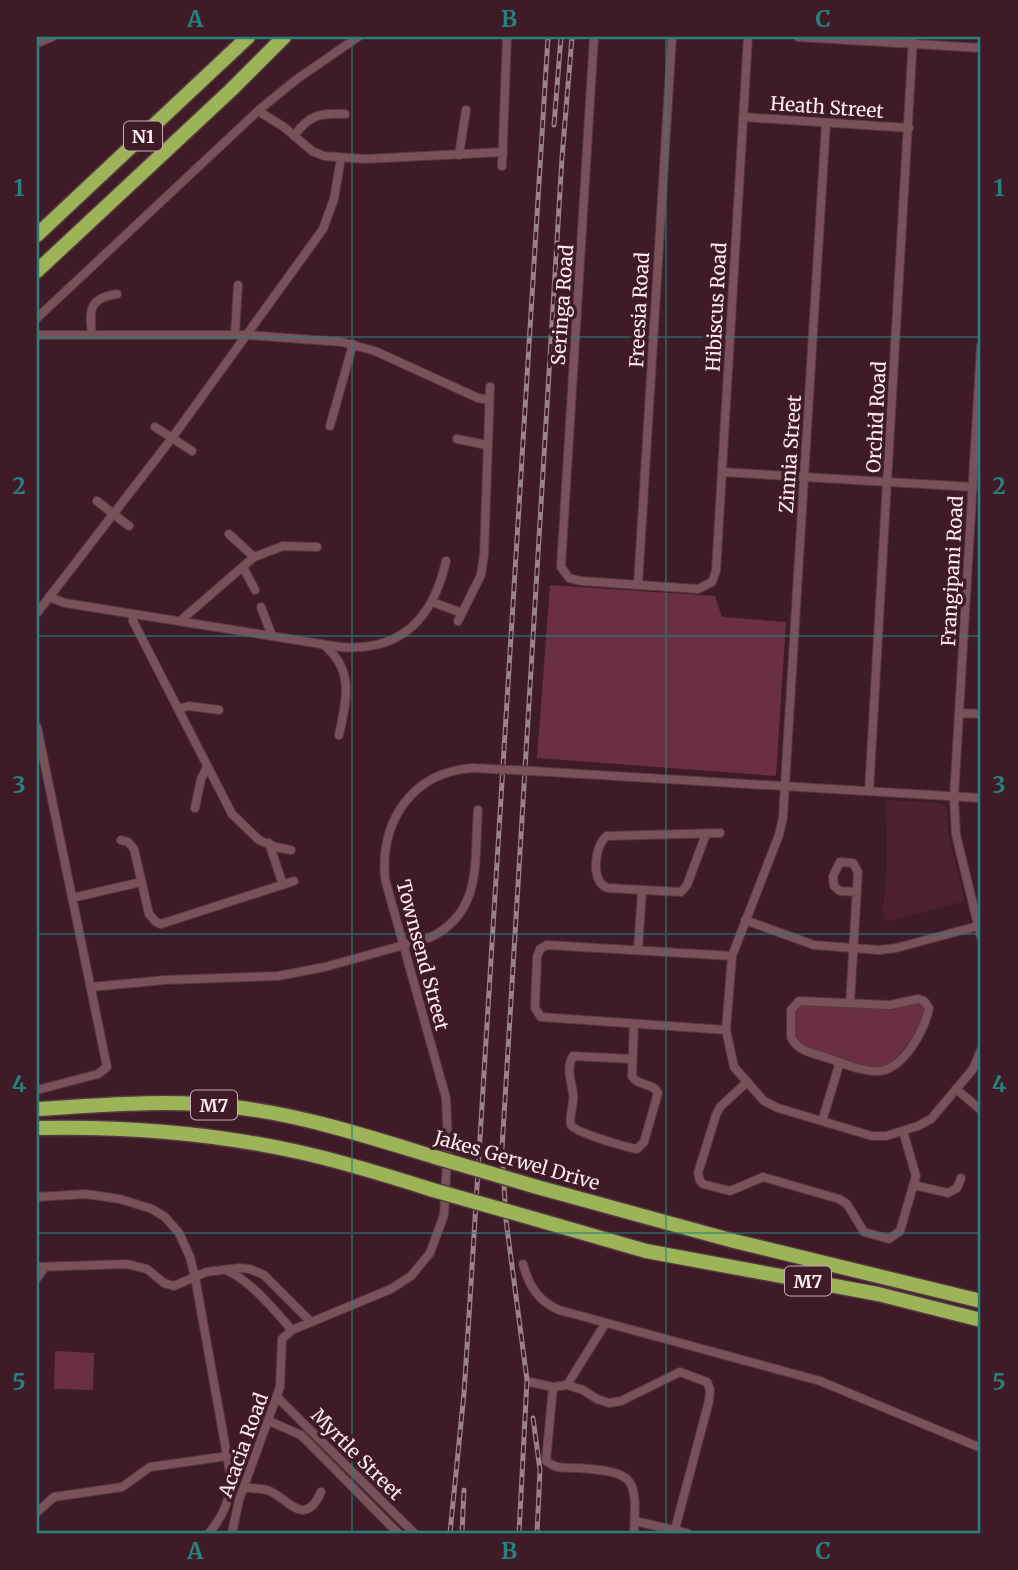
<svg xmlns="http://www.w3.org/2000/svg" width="1018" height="1570" font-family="Merriweather,serif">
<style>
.built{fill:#4d212f}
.green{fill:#6a2f42}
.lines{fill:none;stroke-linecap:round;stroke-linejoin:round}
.street-casing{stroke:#543741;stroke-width:10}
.highway-casing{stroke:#543741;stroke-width:17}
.street{stroke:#7a505b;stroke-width:8}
.highway{stroke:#9cb357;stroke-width:14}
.rail-casing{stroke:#9b8189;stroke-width:5}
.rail{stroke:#3f1b27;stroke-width:2.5;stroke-dasharray:8;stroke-linecap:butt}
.street-bridge-casing{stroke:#543741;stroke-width:10;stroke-linecap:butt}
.highway-bridge-casing{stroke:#543741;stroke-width:17;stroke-linecap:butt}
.street-bridge{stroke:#7a505b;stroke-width:8}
.highway-bridge{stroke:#9cb357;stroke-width:14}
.grid{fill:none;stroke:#27827b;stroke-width:2;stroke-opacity:0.55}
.labels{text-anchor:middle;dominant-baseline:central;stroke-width:7;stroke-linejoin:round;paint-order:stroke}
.shield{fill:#3f1b27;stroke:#c3adb4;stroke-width:2}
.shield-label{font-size:18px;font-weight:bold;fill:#fcecf0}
.street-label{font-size:19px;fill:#fcecf0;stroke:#3f1b27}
.neatline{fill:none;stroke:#27827b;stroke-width:2.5}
.grid-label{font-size:23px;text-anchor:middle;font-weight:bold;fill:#27827b}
</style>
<rect width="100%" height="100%" fill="#3f1b27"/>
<!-- built -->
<path class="built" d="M886 800 939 803 945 805 947 811 948 833 965 901 886 922 883 911 887 863Z"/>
<!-- green -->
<g class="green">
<path d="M550 585 715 596 722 617 786 622 776 776 537 758Z"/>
<path d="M917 1002 922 1003 926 1009 918 1032 889 1066 872 1068 806 1048 795 1039 794 1009 797 1005 887 1008Z"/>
<path d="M55 1351 94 1353 93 1390 54 1389Z"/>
</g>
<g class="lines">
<!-- street casing -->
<g class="street-casing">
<g id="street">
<path d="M594 37 561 567 569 578 581 581 698 589 712 582 716 571 748 37"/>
<path d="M798 37 981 48"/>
<path d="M37 43 52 37"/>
<path d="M258 111 284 127 312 151 324 156 365 159 503 152"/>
<path d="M743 117 909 128"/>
<path d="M826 123 783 817 779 835 732 956 726 1030 734 1067 764 1101 778 1108 872 1136H886L918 1126 931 1119 973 1069 981 1050"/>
<path d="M294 136C309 115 319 113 345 114"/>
<path d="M459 155 466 110"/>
<path d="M502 166 507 37"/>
<path d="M37 318 260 109 297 79 358 37"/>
<path d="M37 335H246L342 342 375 351 478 398 489 400"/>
<path d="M92 335C89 310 89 298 117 294"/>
<path d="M235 335 238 285"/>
<path d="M981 346 954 797 956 835 981 937"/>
<path d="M330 426 353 344"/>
<path d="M155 427 192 451"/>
<path d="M457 439 487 445"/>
<path d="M722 472 973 487"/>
<path d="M97 501 129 526"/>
<path d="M229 534 254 557"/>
<path d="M243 567 255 590"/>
<path d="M638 585 672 37"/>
<path d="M49 597 65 603 340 647C401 652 433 619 446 561"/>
<path d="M432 602 462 613"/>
<path d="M261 607 272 636"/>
<path d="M37 613 172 438 323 229 334 199 341 158"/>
<path d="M133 614V621L232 814 259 840 275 847 291 850"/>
<path d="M180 621 254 557 283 546 317 547"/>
<path d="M458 621 481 575 484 555 490 387"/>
<path d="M325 646C355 671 346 702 339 735"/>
<path d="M178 709 189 706 219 710"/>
<path d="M959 713 981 714"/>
<path d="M37 727 107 1067 98 1074 37 1090"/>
<path d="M532 771 981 798"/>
<path d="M869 791 913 37"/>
<path d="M195 808 201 779 207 767"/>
<path d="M706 834 687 885 681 892 608 888C590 883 594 845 607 836L720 833"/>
<path d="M121 840 128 842 134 849 149 914 156 922 161 924 294 881"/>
<path d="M269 843 283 885"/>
<path d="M72 898 141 882"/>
<path d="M745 920 814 945 879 950 896 948 978 926"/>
<path d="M638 950 642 891"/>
<path d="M91 987 165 980 278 976 325 967 429 938C483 913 474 862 478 810"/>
<path d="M918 999 924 1001 929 1008C925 1030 902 1073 875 1071 860 1071 842 1063 828 1058 813 1053 798 1052 791 1037V1010L799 1001 890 1005Z"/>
<path d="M850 1003 858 872 853 863 840 862 833 876 834 886 840 891 857 892"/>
<path d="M726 1030 541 1017 535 1008 537 957 540 949 547 945 732 956"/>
<path d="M632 1059 573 1056C566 1067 571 1081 573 1093 575 1102 568 1119 571 1125 576 1133 626 1147 637 1149L644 1142 658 1093C653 1082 638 1087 632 1076L634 1024"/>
<path d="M747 1082 720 1107 716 1115 698 1173 700 1181 703 1184 730 1191 763 1177 839 1199 847 1204 864 1232 889 1239 900 1231 916 1176 903 1131"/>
<path d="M956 1089 981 1110"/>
<path d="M822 1121 840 1062"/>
<path d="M914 1185 948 1193 957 1188 961 1178"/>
<path d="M37 1197 86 1194 120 1199 152 1209 165 1217 179 1233 190 1257 195 1277 230 1472C232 1497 224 1515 209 1533"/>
<path d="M523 1264C529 1286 538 1301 559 1310L820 1381 981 1448"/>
<path d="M37 1267 127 1264 147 1269 164 1283 174 1286 206 1272 239 1268 250 1269 264 1275 311 1322"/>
<path d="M228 1271C253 1283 274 1310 292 1330"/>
<path d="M37 1278 45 1267"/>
<path d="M530 1382 553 1387 567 1385 583 1390 597 1399 609 1403 621 1401 680 1372 707 1382 710 1390 709 1401 674 1533"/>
<path d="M567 1385 605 1324"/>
<path d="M553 1387 546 1461C558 1470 562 1467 577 1468 635 1472 637 1476 634 1533"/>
<path d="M277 1397 414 1533"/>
<path d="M269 1421 301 1435 398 1533"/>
<path d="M244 1487C252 1489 260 1488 267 1490 288 1497 304 1530 321 1492"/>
<path d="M37 1512 54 1497 122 1487 150 1467 228 1456"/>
<path d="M635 1521 687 1533"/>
<path d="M232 1533 239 1500 280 1387 282 1339 292 1330 391 1289 411 1276 430 1253 444 1215 448 1141 446 1098 385 879C380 821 412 772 473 768"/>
</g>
</g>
<!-- highway casing -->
<g class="highway-casing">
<g id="highway">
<path d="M37 235 248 37"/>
<path d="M37 271 231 90 284 37"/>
<path d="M37 1109C103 1105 168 1099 234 1107 303 1115 369 1137 435 1157"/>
<path d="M37 1128C125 1126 213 1133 299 1152 344 1162 389 1176 433 1190"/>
<path d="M537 1187 734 1241 981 1301"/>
<path d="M535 1219 646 1251 878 1294 981 1320"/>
</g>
</g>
<!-- street -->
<use href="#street" class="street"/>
<!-- highway -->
<use href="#highway" class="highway"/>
<!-- rail casing -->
<g class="rail-casing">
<g id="rail">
<path d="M554 125 561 37"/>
<path d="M533 1418 540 1470 537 1533"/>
<path d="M450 1533 464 1393 470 1300 548 37"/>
<path d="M462 1533 464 1490"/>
<path d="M519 1533 527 1380 506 1220 502 1149 562 158 572 37"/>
</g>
</g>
<!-- rail -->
<use href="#rail" class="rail"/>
<!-- street-bridge casing -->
<g class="street-bridge-casing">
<path id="street-bridge" d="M473 768 532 771"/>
</g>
<!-- highway-bridge casing -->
<g class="highway-bridge-casing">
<g id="highway-bridge">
<path d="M435 1157 537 1187"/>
<path d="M433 1190 535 1219"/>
</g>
</g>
<!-- street-bridge -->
<use href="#street-bridge" class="street-bridge"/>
<!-- highway-bridge -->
<use href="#highway-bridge" class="highway-bridge"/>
</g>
<!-- grid -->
<path class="grid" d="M352 37V1533M666 37V1533M37 337H981M37 636H981M37 934H981M37 1233H981"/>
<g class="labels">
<!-- shield labels -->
<g class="shield">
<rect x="124" y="121.5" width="38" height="29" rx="5"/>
<rect x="191" y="1090.5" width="46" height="29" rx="5"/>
<rect x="785" y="1266.5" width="46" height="29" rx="5"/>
</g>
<g class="shield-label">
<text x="143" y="136">N1</text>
<text x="214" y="1105">M7</text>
<text x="808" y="1281">M7</text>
</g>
<!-- street labels -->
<g class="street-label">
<text transform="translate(827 107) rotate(4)">Heath Street</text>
<text transform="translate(562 305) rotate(-86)">Seringa Road</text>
<text transform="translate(716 307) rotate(-87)">Hibiscus Road</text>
<text transform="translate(639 310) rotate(-87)">Freesia Road</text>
<text transform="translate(876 417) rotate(-87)">Orchid Road</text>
<text transform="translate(790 454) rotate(-86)">Zinnia Street</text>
<text transform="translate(952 571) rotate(-87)">Frangipani Road</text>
<text transform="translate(423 955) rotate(75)">Townsend Street</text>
<text transform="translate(517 1160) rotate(16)">Jakes Gerwel Drive</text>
<text transform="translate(243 1445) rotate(-70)">Acacia Road</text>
<text transform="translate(357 1454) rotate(45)">Myrtle Street</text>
</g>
</g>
<!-- border -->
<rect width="1018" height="1570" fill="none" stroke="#3f1b27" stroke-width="77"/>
<rect x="38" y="38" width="941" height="1494" class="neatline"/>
<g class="grid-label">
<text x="195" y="27">A</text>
<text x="509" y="27">B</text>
<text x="823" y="27">C</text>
<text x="19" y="196">1</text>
<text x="999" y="196">1</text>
<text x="19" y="494">2</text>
<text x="999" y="494">2</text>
<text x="19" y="793">3</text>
<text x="999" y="793">3</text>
<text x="19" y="1092">4</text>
<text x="999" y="1092">4</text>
<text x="19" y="1390">5</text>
<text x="999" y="1390">5</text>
<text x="195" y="1559">A</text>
<text x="509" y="1559">B</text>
<text x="823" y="1559">C</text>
</g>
</svg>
